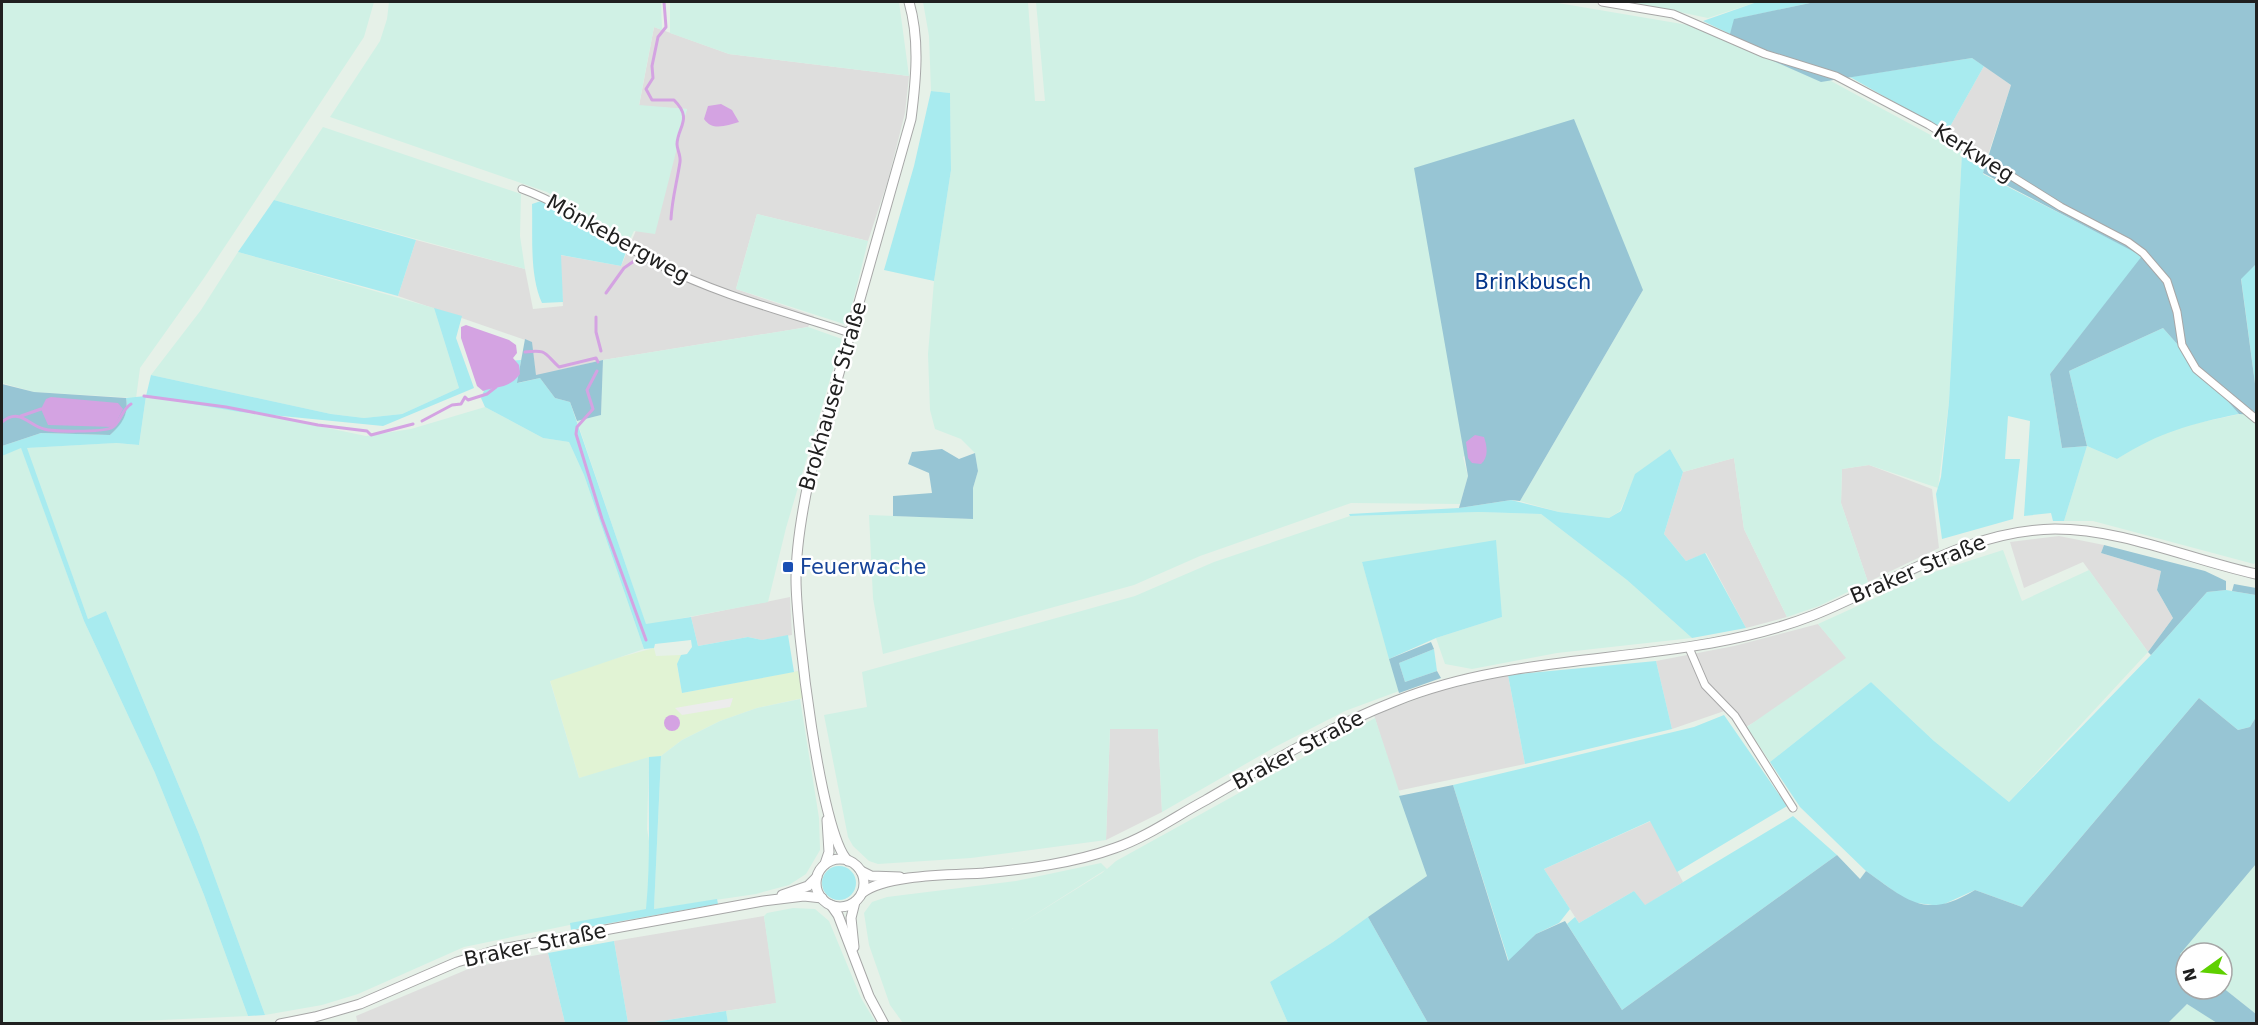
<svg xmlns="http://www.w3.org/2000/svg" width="2258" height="1025" font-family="'DejaVu Sans',sans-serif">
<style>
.residential{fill:#dededd}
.commercial{fill:#e1f3d4}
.farmland{fill:#d0f1e5;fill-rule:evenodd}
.grass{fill:#a8ebef}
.forest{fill:#97c5d4}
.parking{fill:#ececec}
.water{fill:#d4a3e2}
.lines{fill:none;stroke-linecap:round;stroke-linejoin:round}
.stream{stroke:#d4a3e2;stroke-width:3}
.minor-casing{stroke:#a7a7a7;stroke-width:9}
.tertiary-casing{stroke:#a7a7a7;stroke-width:11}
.minor{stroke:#fff;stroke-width:7}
.tertiary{stroke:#fff;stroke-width:9}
.transit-dot{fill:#1a4fb4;stroke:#fff;stroke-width:2}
.labels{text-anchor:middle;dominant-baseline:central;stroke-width:5;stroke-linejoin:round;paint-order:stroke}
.street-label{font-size:21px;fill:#202020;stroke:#fff}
.park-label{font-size:21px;fill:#03358a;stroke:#fff}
.transit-label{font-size:21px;fill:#164399;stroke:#fff;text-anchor:start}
</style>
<rect width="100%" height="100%" fill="#e6f1e8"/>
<!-- residential -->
<g class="residential">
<path d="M654 27 729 54 909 76 905 113 888 180 868 241 757 214 736 289 814 316 808 327 603 360 536 376 531 342 398 296 416 240 525 269 533 309 563 306 560 255 621 266 687 109 639 106Z"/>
<path d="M1984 66 2011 85 1987 158 1947 132Z"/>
<path d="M1734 458 1744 529 1787 617 1746 628 1706 553 1686 561 1664 534 1683 472Z"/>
<path d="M1869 465 1932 489 1939 548 1868 582 1841 503 1842 469Z"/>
<path d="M2059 536 2104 545 2101 553 2161 571 2157 590 2173 618 2148 652 2083 562 2024 588 2010 542Z"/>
<path d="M790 597 792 635 762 640 748 637 698 646 691 617Z"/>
<path d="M1818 624 1847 658 1777 709 1746 727 1733 708 1672 729 1656 661 1734 646Z"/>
<path d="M1508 675 1525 764 1397 791 1374 715 1439 691Z"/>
<path d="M1110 729H1158L1162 812 1106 840Z"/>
<path d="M1651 821 1683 882 1644 906 1634 891 1579 923 1544 869Z"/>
<path d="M764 916 777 1003 648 1023H628L614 941Z"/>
<path d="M548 953 565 1023 358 1024 356 1016 473 967Z"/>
</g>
<!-- commercial -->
<path class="commercial" d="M654 648 656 656 681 655 677 665 682 693 798 671 803 698 757 708 720 721 682 740 661 756 579 778 550 680 595 664Z"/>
<!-- farmland -->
<g class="farmland">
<path d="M2 2H374L364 37 204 278 140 368 136 398 34 392 2 383Z"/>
<path d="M389 2H661L662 30 654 27 639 105 687 109 655 234 634 231 628 243 547 192 330 117 380 41 387 19Z"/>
<path d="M670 2H899L909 76 729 54 670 33Z"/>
<path d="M923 2H1028L1035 101H1045L1036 2H1552L1688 25 1821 81 1829 80 1962 152 1949 402 1938 488 1869 465 1842 469 1841 503 1868 582 1819 606 1787 617 1744 529 1734 458 1683 472 1670 449 1636 474 1620 511 1609 518 1559 512 1520 501 1643 290 1463 457 1468 476 1460 504 1351 503 1200 556 1134 585 883 654 873 598 869 515 973 519V488L978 471 975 453 961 439 935 429 930 410 928 354 934 281 951 170 950 93 931 91 929 36Z"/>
<path d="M1631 2H1757L1708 18Z"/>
<path d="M323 127 521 194 520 236 525 269 274 200Z"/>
<path d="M757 214 868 241 847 325 736 289Z"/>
<path d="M238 252 434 308 459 388 402 414 364 418 331 414 151 375 201 310Z"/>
<path d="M808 327 842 339 786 528 768 602 646 625 577 421 601 415 603 360Z"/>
<path d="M146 396 284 419 366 436 411 429 485 407 543 438 569 442 584 475 644 649 550 681 579 778 649 757 647 829 651 853 647 909 464 947 358 994 322 1005 265 1015 199 834 106 611 88 619 26 448 115 443 139 445Z"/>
<path d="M2245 413 2256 423V562L2254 564 2093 521H2064L2087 446 2117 459 2144 442 2179 427Z"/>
<path d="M21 447 84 621 155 773 204 895 248 1016 96 1023H2V456Z"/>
<path d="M1479 512 1541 514 1627 580 1692 638 1557 653 1472 669 1445 664 1436 638 1502 617 1362 562 1399 691 1345 711 1275 747 1162 812 1158 729H1110L1106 840 971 858 878 864 869 861 853 846 848 837 824 715 867 707 862 672 1135 596 1214 562 1350 516Z"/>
<path d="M2003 550 2022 601 2089 570 2148 652 2009 802 1934 741 1871 682 1770 762 1747 727 1846 658 1818 624 1928 574Z"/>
<path d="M800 699 819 818 820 850 806 874 789 885 756 894 654 909 661 756 682 740 720 721 757 708Z"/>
<path d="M1375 718 1427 876 1333 942 1270 982 1288 1023H903L890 1005 869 945 864 913 872 902 887 897 1016 881 1101 863 1107 869 1116 861ZM1105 870 1102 873 1012 929Z"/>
<path d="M2256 864V1014L2222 987V953H2186V960L2179 954Z"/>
<path d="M793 908 815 909 829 921 861 998 876 1023H728L726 1011 776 1003 764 916 767 913Z"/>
<path d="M2187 1004 2207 1016 2217 1023 2167 1024Z"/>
</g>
<!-- grass -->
<g class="grass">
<path d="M1757 2H1815L1735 19 1730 34 1703 21Z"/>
<path d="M1972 58 1984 66 1947 132 1850 77Z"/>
<path d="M931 91 950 93 951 170 934 281 884 270 914 166Z"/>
<path d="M1962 152 1986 164 1983 174 2143 256 2050 374 2062 448 2087 446 2069 371 2163 328 2239 414C2190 424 2160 432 2117 459L2087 446 2064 521H2053L2051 513 2024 516 2030 421 2008 416 2005 459H2020L2013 519 1942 539 1936 494 1941 477 1949 402Z"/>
<path d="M274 200 416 240 398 296 238 252Z"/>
<path d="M541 201 626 252 621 266 561 255 563 302 542 303C529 274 533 235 532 204Z"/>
<path d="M2256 264V391L2241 278Z"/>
<path d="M434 308 462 316 456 338 474 388 383 426 240 412 146 396 139 445 116 443 27 448 88 619 106 611 199 834 265 1015 248 1016 204 895 155 773 84 621 21 448 2 456V446L41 433 110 435C122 423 129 415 126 398L146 396 151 375 331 414 364 418 402 414 459 388Z"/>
<path d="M521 360 518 383 540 378 555 398 570 402 646 624 691 617 698 646 748 637 762 640 788 635 794 672 682 693 677 664 681 655 687 654 692 647 691 640 655 644 654 648 644 649 584 475 569 442 543 438 485 407 481 398 486 386 508 361Z"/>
<path d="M1670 449 1683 472 1664 534 1686 561 1705 553 1746 628 1692 638 1627 580 1541 514 1479 512 1350 516 1349 514 1459 508 1511 500 1559 512 1609 518 1621 511 1635 474Z"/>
<path d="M1496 540 1502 617 1436 638 1389 659 1362 562Z"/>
<path d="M2226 590 2256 595V717L2250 727 2238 730 2199 698 2022 907 1975 890 1940 906 1909 902 1866 871 1800 807 1770 762 1871 682 1934 741 2009 802 2151 655 2207 592Z"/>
<path d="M1434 649 1437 671 1405 682 1399 663Z"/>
<path d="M1656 661 1672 729 1525 764 1508 675Z"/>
<path d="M1724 715 1787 806 1677 872 1650 821 1544 869 1570 909 1559 923 1536 934 1509 962 1453 785 1694 727Z"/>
<path d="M661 756 654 909 717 899 718 904 571 930 570 923 646 909C651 858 648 808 649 757Z"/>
<path d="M1793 816 1837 855 1622 1010 1567 924 1575 917 1579 923 1634 891 1645 905Z"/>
<circle cx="839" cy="883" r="17"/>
<path d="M1368 917 1428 1023H1288L1270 982 1333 942Z"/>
<path d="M614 941 628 1023H565L548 953Z"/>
<path d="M726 1011 728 1023H648Z"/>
</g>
<!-- forest -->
<g class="forest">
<path d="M1815 2H2256V264L2241 279 2256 391V415L2239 414 2163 328 2069 371 2087 446 2062 448 2050 374 2142 256 1983 173 2011 85 1972 58 1821 82 1728 41 1734 19Z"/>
<path d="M1574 119 1643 290 1520 501 1511 500 1459 508 1468 476 1414 168Z"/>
<path d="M525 339 532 342 536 375 603 360 601 415 577 421 570 402 555 398 540 378 517 383Z"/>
<path d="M2 384 34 392 126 398C129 415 122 424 110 435L41 433 2 446Z"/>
<path d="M942 449 959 459 975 453 978 471 973 488V519L893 516V496L932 493 929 473 908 464 912 452Z"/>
<path d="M2104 545 2205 571 2226 581V590L2207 592 2151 655 2148 652 2173 618 2157 590 2161 571 2101 553Z"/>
<path d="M2234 584 2256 588V595L2232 591Z"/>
<path d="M1431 642 1434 649 1399 663 1405 682 1437 671 1441 678 1399 693 1389 659Z"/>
<path d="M2199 698 2238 730 2250 727 2256 717V864L2180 954 2186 960V989L2222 987 2256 1014V1023H2217L2187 1004 2167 1024 1428 1023 1368 917 1427 876 1399 796 1453 785 1508 961 1536 934 1565 921 1622 1010 1837 855 1860 879 1866 871C1908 901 1926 920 1975 890L2022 907Z"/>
</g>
<!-- parking -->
<path class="parking" d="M733 698 730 707 682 715 675 708Z"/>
<!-- water -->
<g class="water">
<path d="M721 104 732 110 739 122C727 125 713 132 704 119L708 106Z"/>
<path d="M466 325 509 340 516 345 517 353 513 358 519 365 520 374C509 389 497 386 483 391L477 386 461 338V327Z"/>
<path d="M51 397 118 403 123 409 114 427 48 425 41 409 46 399Z"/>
<path d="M1475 435 1484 437C1487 446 1489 457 1481 464L1472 463 1468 458 1466 442Z"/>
<circle cx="672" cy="723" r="8"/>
</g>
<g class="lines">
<!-- stream -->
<g class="stream">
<path d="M664 2 666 27 658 37 652 66 653 78 646 89 652 100H674C693 119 678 126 677 144 677 150 681 155 680 162 677 182 672 199 671 219"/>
<path d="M606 293 624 268 634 261"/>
<path d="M596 317V332L601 351"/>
<path d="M525 352C547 349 544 353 559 367L596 358 598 362"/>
<path d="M597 371 587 390 593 409 577 427 576 434 602 519 646 640"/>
<path d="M144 396 226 407 318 425 367 431 371 435 413 424"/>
<path d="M21 416 41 409"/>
<path d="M422 421 452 405 461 404 465 397 468 400 487 394 496 387"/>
<path d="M2 422C20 407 29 426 44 429 54 432 102 432 111 428 120 425 121 410 131 404"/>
</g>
<!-- minor casing -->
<g class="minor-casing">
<g id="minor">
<path d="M1602 2 1673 14 1765 54 1836 76 1929 125 2061 207 2128 242 2143 253 2167 281 2177 312 2182 345 2196 369 2256 419"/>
<path d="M522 189C571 207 612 240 658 264 718 295 786 312 850 333"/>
<path d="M1689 648 1705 685 1735 716 1793 808"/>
</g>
</g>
<!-- tertiary casing -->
<g class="tertiary-casing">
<g id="tertiary">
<circle cx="840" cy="883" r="24"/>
<path d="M848 861C820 834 796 624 796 579 796 545 802 512 809 479L911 119C916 80 920 40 909 2"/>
<path d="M825 864 829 852 827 820"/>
<path d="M861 871 871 876 900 877"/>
<path d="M862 893C886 874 953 875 984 873 1027 869 1074 863 1115 848 1147 837 1176 816 1206 800 1268 764 1329 727 1396 701 1529 647 1679 668 1814 615 1894 583 1966 530 2055 529 2123 529 2191 560 2256 574"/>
<path d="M782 895 808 886 817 877"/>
<path d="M831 905 838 915 869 996 884 1024"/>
<path d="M854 947 851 918 855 902"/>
<path d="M280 1024 315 1017 360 1004 457 962 501 949 763 901 804 896 822 898"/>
</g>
</g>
<!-- minor -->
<use href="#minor" class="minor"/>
<!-- tertiary -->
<use href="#tertiary" class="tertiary"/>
</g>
<!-- markers -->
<rect class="transit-dot" x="782" y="561" width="12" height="12" rx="3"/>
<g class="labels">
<!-- street labels -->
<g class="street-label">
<text transform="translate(1974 153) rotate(32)">Kerkweg</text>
<text transform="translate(618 239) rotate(29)">Mönkebergweg</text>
<text transform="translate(833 396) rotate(-74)">Brokhauser Straße</text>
<text transform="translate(1918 569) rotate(-23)">Braker Straße</text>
<text transform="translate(1298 750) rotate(-28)">Braker Straße</text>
<text transform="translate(535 945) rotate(-12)">Braker Straße</text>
</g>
<!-- park labels -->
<g class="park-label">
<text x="1533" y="282">Brinkbusch</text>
</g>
<!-- transit labels -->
<g class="transit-label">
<text x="800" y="567">Feuerwache</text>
</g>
</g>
<!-- border -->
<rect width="2258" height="1025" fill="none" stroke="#202020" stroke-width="6"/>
<!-- north arrow -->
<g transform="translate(2204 971) rotate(255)"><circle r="28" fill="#ffffff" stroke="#a6a6a6" stroke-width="1.5"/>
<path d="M0-4.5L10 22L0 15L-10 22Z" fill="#5ed000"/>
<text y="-9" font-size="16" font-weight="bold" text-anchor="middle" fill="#202020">N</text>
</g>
</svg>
